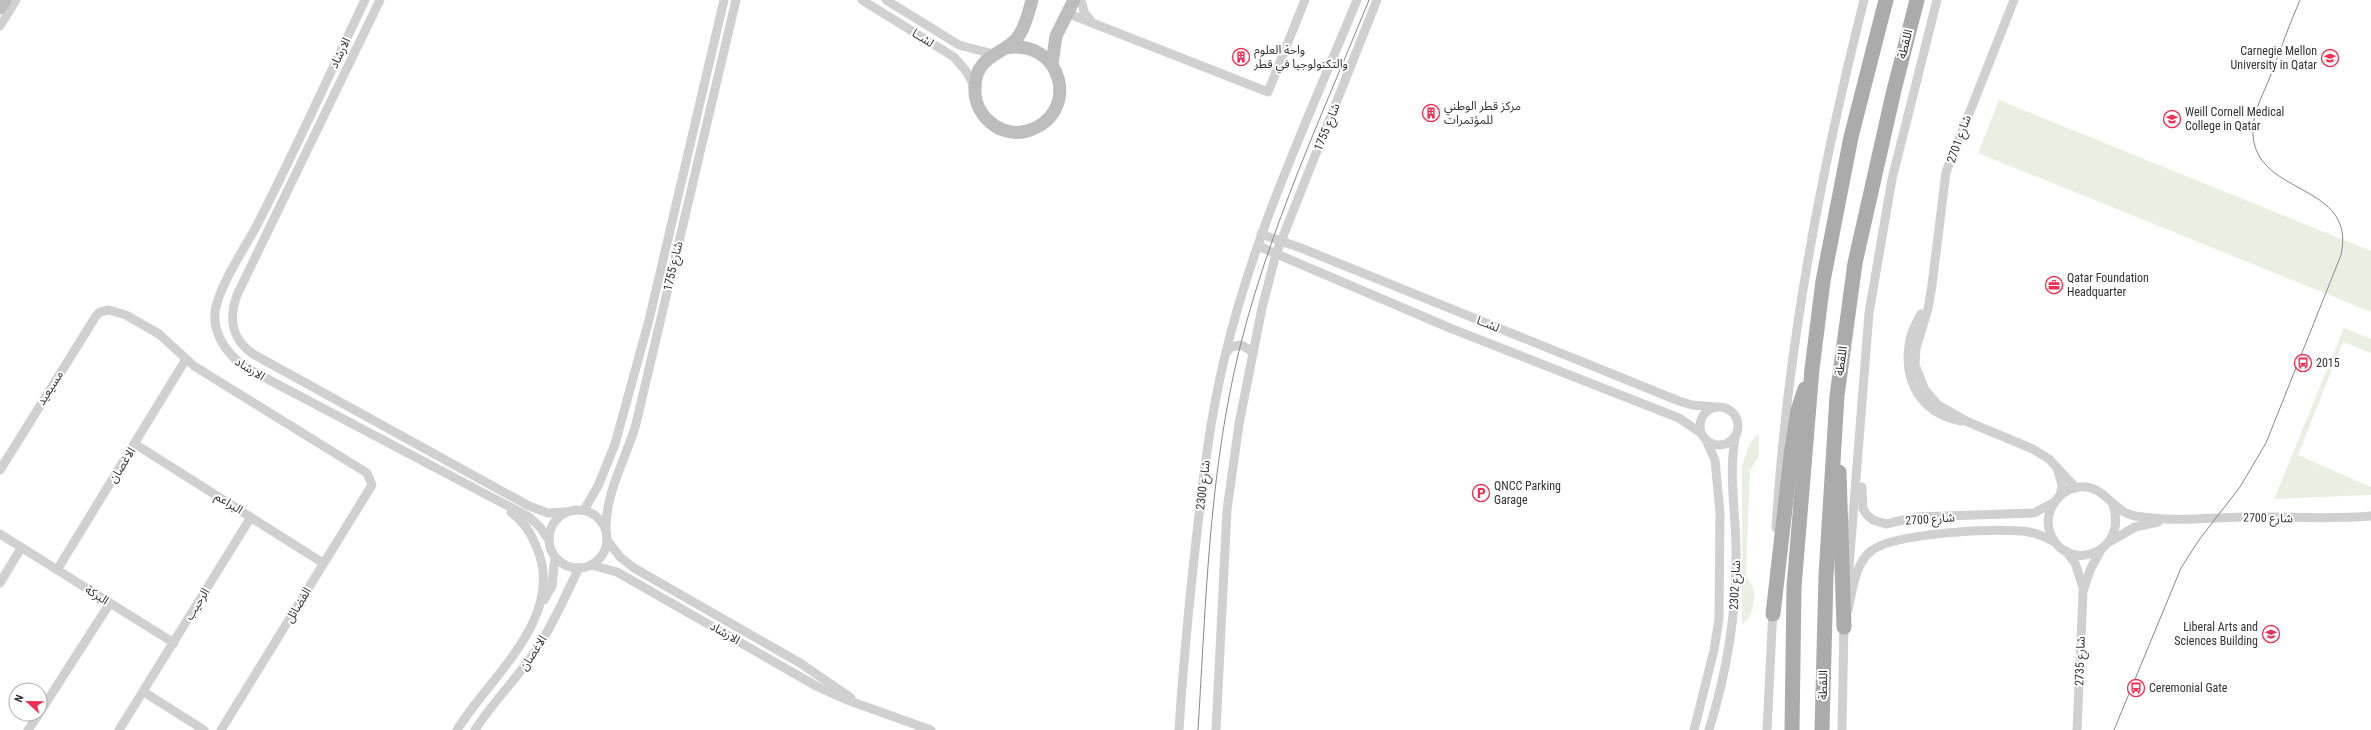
<svg xmlns="http://www.w3.org/2000/svg" width="2371" height="730" font-family="'Roboto Condensed','Noto Sans Arabic',sans-serif">
<style>
.green{fill:#eaf0e1}
.lines{fill:none;stroke-linecap:round;stroke-linejoin:round}
.street{stroke:#d0d0d0;stroke-width:9}
.secondary{stroke:#bdbdbd;stroke-width:13}
.primary{stroke:#ababab;stroke-width:15}
.tram{stroke:#888;stroke-width:1}
.labels{text-anchor:middle;dominant-baseline:central;stroke-width:4;stroke-linejoin:round;paint-order:stroke}
.street-label{font-size:12px;fill:#333;stroke:#fff}
.poi-label{font-size:12px;fill:#333;stroke:#fff;text-anchor:start}
</style>
<rect width="100%" height="100%" fill="#fff"/>
<!-- green -->
<g class="green">
<path d="M1999 100 2371 251V312L1978 153Z"/>
<path d="M2344 328 2371 339V353L2343 342 2298 455 2371 487V495L2274 499Z"/>
<path d="M1759 434V456L1750 471 1746 574C1747 580 1752 583 1753 588 1756 598 1753 620 1742 623V466L1750 443Z"/>
</g>
<g class="lines">
<!-- street -->
<g class="street">
<path d="M365 0C329 75 295 151 257 225 245 248 218 287 215 312 213 335 226 352 243 366L529 517 540 527 549 540"/>
<path d="M380 0 237 295C228 320 232 339 253 354L529 506 548 513 566 512"/>
<path d="M862 0 954 57 966 71 975 87"/>
<path d="M886 0 959 45 993 54"/>
<path d="M2014 0 1946 172 1932 285 1928 309 1916 348 1915 365 1925 390 1938 405 1968 422 2033 449 2049 459 2076 488"/>
<path d="M1082 3 1084 12 1091 21"/>
<path d="M1067 13 1268 92 1305 0"/>
<path d="M0 26 16 0"/>
<path d="M1261 234 1301 248 1679 401 1692 405 1716 407"/>
<path d="M1258 246 1450 328 1679 418 1701 433"/>
<path d="M1921 314C1917 322 1911 331 1910 340 1902 380 1920 413 1961 421"/>
<path d="M1226 353 1231 347 1241 345 1250 350 1253 354"/>
<circle cx="1719" cy="426" r="19"/>
<path d="M135 444 323 563"/>
<path d="M2057 468 2062 485 2060 496"/>
<path d="M0 470 96 316 100 312 109 310 126 315 159 334 194 366 367 473 372 485 221 730"/>
<path d="M1862 487 1863 509 1867 515 1873 520 1886 524 1916 517 2034 513 2053 503"/>
<path d="M2113 505C2129 553 2068 574 2051 535 2042 515 2056 491 2078 487 2104 483 2112 512 2135 516 2170 522 2206 518 2241 517 2284 516 2328 520 2371 516"/>
<circle cx="578" cy="539" r="29"/>
<path d="M584 510 598 486 615 444 649 320 724 0"/>
<path d="M1776 528C1787 348 1820 175 1864 0"/>
<path d="M606 530C605 493 626 459 636 424L736 0"/>
<path d="M0 534 174 643"/>
<path d="M607 540 620 557 634 568 800 663 851 698"/>
<path d="M2111 541 2135 527 2158 522"/>
<path d="M2066 551 2075 563 2083 587"/>
<path d="M591 565 617 572 818 687 847 700 931 730"/>
<path d="M57 570 186 359"/>
<path d="M1848 580 1869 313 1892 179 1937 0"/>
<path d="M0 583 21 548"/>
<path d="M544 600 552 586 555 557"/>
<path d="M1848 610C1853 590 1854 565 1871 551 1893 533 2000 527 2029 532 2039 534 2046 537 2054 542"/>
<path d="M144 692 204 730"/>
<path d="M40 712 110 603"/>
<path d="M28 730 39 714"/>
<path d="M119 730 251 517"/>
<path d="M457 730C490 676 568 616 536 546 531 533 522 520 511 512"/>
<path d="M475 730C494 700 519 677 538 647 554 623 566 594 579 568"/>
<path d="M1179 730C1183 667 1189 604 1196 541 1203 479 1210 417 1225 356 1254 233 1309 117 1357 0"/>
<path d="M1216 730 1227 510 1239 424 1262 308 1276 254 1377 0"/>
<path d="M1694 730 1714 650 1719 619 1720 513 1715 460 1707 442"/>
<path d="M1709 730C1726 675 1736 617 1736 559 1737 518 1728 478 1735 438"/>
<path d="M1767 730 1773 609"/>
<path d="M1842 730 1844 623"/>
<path d="M2077 730 2083 592 2090 570 2101 550"/>
</g>
<!-- secondary -->
<g class="secondary">
<path d="M0 8 5 0"/>
<path d="M1005 48C1063 37 1082 115 1027 131 1017 134 1004 132 995 126 982 117 974 103 975 87 976 54 1003 56 1018 37 1025 27 1029 12 1032 0"/>
<path d="M1052 64 1056 36 1074 0"/>
</g>
<!-- primary -->
<g class="primary">
<path d="M1839 472 1844 627"/>
<path d="M1773 614 1791 456 1798 410 1805 389"/>
<path d="M1792 730 1794 587 1812 369 1823 281 1851 137 1886 0"/>
<path d="M1822 730 1826 576 1837 396 1855 263 1894 90 1917 0"/>
</g>
<!-- tram -->
<g class="tram">
<path d="M1198 730C1205 619 1208 507 1229 397 1255 259 1316 130 1369 0"/>
<path d="M2114 730 2181 568 2199 540 2240 487 2266 443 2341 255C2357 182 2257 197 2253 135 2251 115 2263 95 2270 77 2280 51 2289 25 2300 0"/>
</g>
</g>
<!-- icons -->
<defs>
<g id="building-ring" transform="scale(0.9)"><circle r="9.5" fill="#fff" stroke="#ee3152" stroke-width="1.5"/><path d="M-4-6H4V6H1V3H-1V6H-4ZM-2.5-4.3h1.7v1.8h-1.7ZM.8-4.3h1.7v1.8H.8ZM-2.5-1h1.7V.8h-1.7ZM.8-1h1.7V.8H.8Z" fill="#ee3152"/></g>
<g id="university-ring" transform="scale(0.9)"><circle r="9.5" fill="#fff" stroke="#ee3152" stroke-width="1.5"/><path d="M0-5L7-2L0 1L-7-2ZM-4 1L0 2.5L4 1V4Q0 6-4 4Z" fill="#ee3152"/></g>
<g id="office-ring" transform="scale(0.9)"><circle r="9.5" fill="#fff" stroke="#ee3152" stroke-width="1.5"/><path d="M-6-3h4V-5.5h4V-3h4V5H-6ZM-1-4.5V-3h2v-1.5ZM-6 0V1H6V0Z" fill="#ee3152"/></g>
<g id="bus-ring" transform="scale(0.9)"><circle r="9.5" fill="#fff" stroke="#ee3152" stroke-width="1.5"/><path d="M-5-6H5V4H4V6H2V4H-2V6H-4V4H-5ZM-3.5-4V0h7V-4ZM-3.5 1.2v1.5H-2V1.2ZM2 1.2v1.5H3.5V1.2Z" fill="#ee3152"/></g>
<g id="parking-ring" transform="scale(0.9)"><circle r="9.5" fill="#fff" stroke="#ee3152" stroke-width="1.5"/><path d="M-3.5-5.5H1a3.5 3.5 0 0 1 0 7H-1V5.5H-3.5ZM-1-3.4V-.6H.8a1.4 1.4 0 0 0 0-2.8Z" fill="#ee3152"/></g>
</defs>
<g fill-rule="evenodd">
<use href="#building-ring" x="1241" y="57"/>
<use href="#university-ring" x="2330" y="58"/>
<use href="#building-ring" x="1431" y="113"/>
<use href="#university-ring" x="2172" y="119"/>
<use href="#office-ring" x="2054" y="285"/>
<use href="#bus-ring" x="2303" y="363"/>
<use href="#parking-ring" x="1481" y="493"/>
<use href="#university-ring" x="2271" y="634"/>
<use href="#bus-ring" x="2136" y="688"/>
</g>
<g class="labels">
<!-- street labels -->
<g class="street-label">
<text transform="translate(923 38) rotate(32)">لشــا</text>
<text transform="translate(1905 44) rotate(-76)">اللقطة</text>
<text transform="translate(340 53) rotate(-64)">الارشاد</text>
<text transform="translate(1327 127) rotate(-68)">شارع 1755</text>
<text transform="translate(1959 139) rotate(-70)">شارع 2701</text>
<text transform="translate(673 266) rotate(-77)">شارع 1755</text>
<text transform="translate(1488 324) rotate(22)">لشــا</text>
<text transform="translate(1841 361) rotate(-82)">اللقطة</text>
<text transform="translate(250 369) rotate(32)">الارشاد</text>
<text transform="translate(50 388) rotate(-58)">مسيعيد</text>
<text transform="translate(122 465) rotate(-58)">الاغصان</text>
<text transform="translate(1203 485) rotate(-83)">شارع 2300</text>
<text transform="translate(229 503) rotate(32)">البراعم</text>
<text transform="translate(2268 518) rotate(1)">شارع 2700</text>
<text transform="translate(1930 519) rotate(-4)">شارع 2700</text>
<text transform="translate(1735 585) rotate(-87)">شارع 2302</text>
<text transform="translate(97 595) rotate(32)">البركة</text>
<text transform="translate(197 604) rotate(-58)">الرحيب</text>
<text transform="translate(298 605) rotate(-59)">الفضائل</text>
<text transform="translate(725 633) rotate(30)">الارشاد</text>
<text transform="translate(533 653) rotate(-57)">الاغصان</text>
<text transform="translate(2080 661) rotate(-88)">شارع 2735</text>
<text transform="translate(1823 685) rotate(-89)">اللقطة</text>
</g>
<!-- poi labels -->
<g class="poi-label">
<text x="1254" y="50">واحة العلوم<tspan x="1254" dy="14">والتكنولوجيا في قطر</tspan></text>
<text x="2317" y="51" text-anchor="end">Carnegie Mellon<tspan x="2317" dy="14">University in Qatar</tspan></text>
<text x="1444" y="106">مركز قطر الوطني<tspan x="1444" dy="14">للمؤتمرات</tspan></text>
<text x="2185" y="112">Weill Cornell Medical<tspan x="2185" dy="14">College in Qatar</tspan></text>
<text x="2067" y="278">Qatar Foundation<tspan x="2067" dy="14">Headquarter</tspan></text>
<text x="2316" y="363">2015</text>
<text x="1494" y="486">QNCC Parking<tspan x="1494" dy="14">Garage</tspan></text>
<text x="2258" y="627" text-anchor="end">Liberal Arts and<tspan x="2258" dy="14">Sciences Building</tspan></text>
<text x="2149" y="688">Ceremonial Gate</text>
</g>
</g>
<!-- north arrow -->
<g transform="translate(28 702) rotate(292)"><circle r="19" fill="#ffffff" stroke="#adadad"/>
<path d="M0-3L7 15L0 10L-7 15Z" fill="#ee3152"/>
<text y="-6" font-size="11" font-weight="bold" text-anchor="middle" fill="#333333">N</text>
</g>
</svg>
